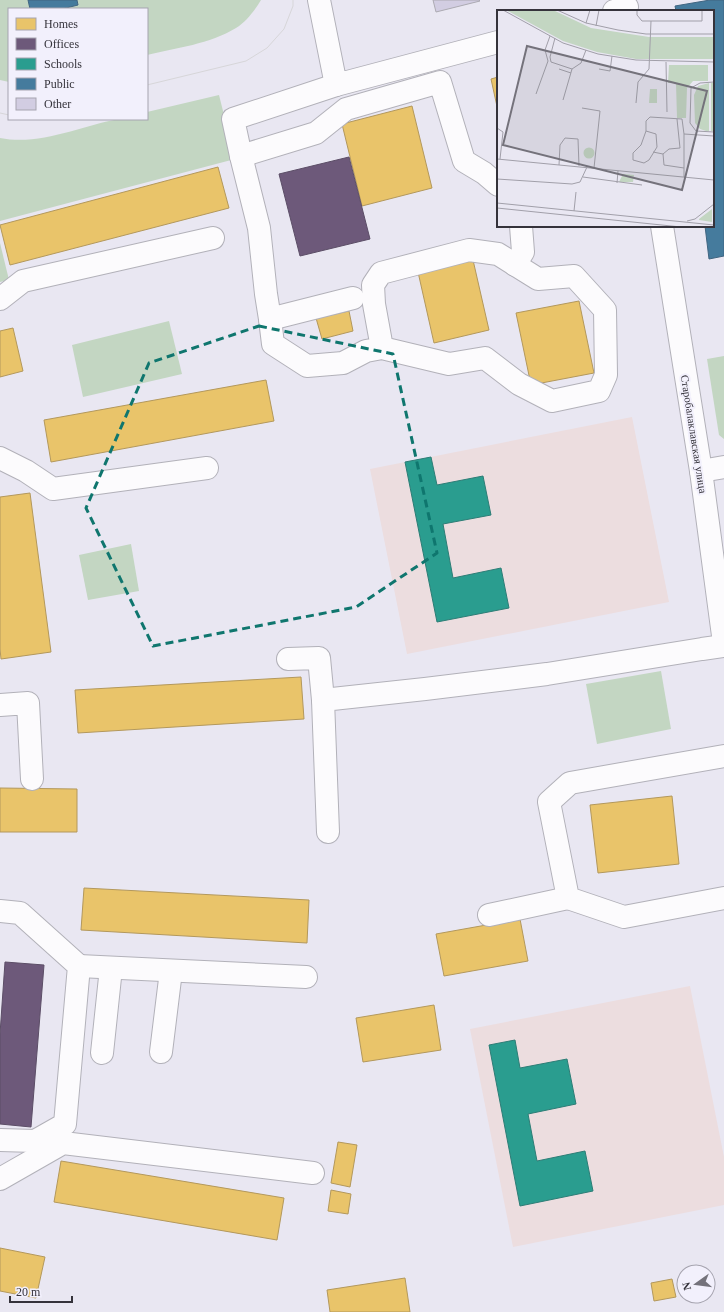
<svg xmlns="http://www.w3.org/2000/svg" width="724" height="1312" font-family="'Times New Roman',serif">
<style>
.education{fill:#ecdddf}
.green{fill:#c3d6c2}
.homes{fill:#e9c46a;stroke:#b3985c}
.offices{fill:#6d597a;stroke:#5c4e67}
.schools{fill:#2a9d8f;stroke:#2d7d76}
.public{fill:#457b9d;stroke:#406580}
.building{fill:#d2cde2;stroke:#acaab2}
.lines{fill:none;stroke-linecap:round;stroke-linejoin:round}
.minor-casing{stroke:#b2b1b9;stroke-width:24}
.minor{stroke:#fcfbfd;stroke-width:22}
.tram{stroke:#d7d6d9;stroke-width:1}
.marked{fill:none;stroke:#0f766e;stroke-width:3;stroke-dasharray:8 5;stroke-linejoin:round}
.labels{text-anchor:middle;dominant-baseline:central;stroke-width:4;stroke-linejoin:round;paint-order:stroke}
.street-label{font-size:11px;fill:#35333b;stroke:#f2f0fc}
.inset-road{fill:none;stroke:#a19fa9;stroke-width:1}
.view{fill:#74727b;fill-opacity:0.15;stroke:#74727b;stroke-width:2}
.inset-edge{fill:none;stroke:#35333b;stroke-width:2}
</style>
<rect width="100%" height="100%" fill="#e9e7f2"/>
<!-- education -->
<g class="education">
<path d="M632 417 669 602 407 654 370 469Z"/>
<path d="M690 986 724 1157V1205L513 1247 470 1029Z"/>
</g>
<!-- green -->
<g class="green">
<path d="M0 0H28L30 9H9V82L0 80Z"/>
<path d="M77 0H261C255 10 246 22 236 28 210 44 176 48 147 55V9H62L78 5Z"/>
<path d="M219 95 235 159 0 221V138C40 146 80 126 119 119 128 118 138 119 147 119V112Z"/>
<path d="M0 243 9 280 0 282Z"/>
<path d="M169 321 182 374 83 397 72 345Z"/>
<path d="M724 356V439L719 435 707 359Z"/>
<path d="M131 544 139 591 88 600 79 555Z"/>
<path d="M661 671 671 729 597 744 586 684Z"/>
</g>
<!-- homes -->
<g class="homes">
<path d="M498 77V111L491 79Z"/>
<path d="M412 106 432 188 362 206 342 124Z"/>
<path d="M218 167 229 208 10 265 0 225Z"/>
<path d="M473 260 489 330 434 343 418 272Z"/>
<path d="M579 301 594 373 531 385 516 313Z"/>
<path d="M349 311 353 331 322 339 316 318Z"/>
<path d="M13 328 23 371 0 377V331Z"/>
<path d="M266 380 274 421 51 462 44 420Z"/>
<path d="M30 493 51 652 1 659 0 649V497Z"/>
<path d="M301 677 304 719 78 733 75 690Z"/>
<path d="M0 788 77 789V832H0Z"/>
<path d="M672 796 679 864 598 873 590 805Z"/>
<path d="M84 888 309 900 307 943 81 930Z"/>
<path d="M520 919 528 961 444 976 436 934Z"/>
<path d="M434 1005 441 1050 363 1062 356 1018Z"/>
<path d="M338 1142 357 1145 350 1187 331 1183Z"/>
<path d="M61 1161 284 1198 277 1240 54 1202Z"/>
<path d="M331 1190 351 1194 348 1214 328 1211Z"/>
<path d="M0 1248 45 1257 36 1298 0 1291Z"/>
<path d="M405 1278 410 1312H330L327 1290Z"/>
<path d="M672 1279 676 1297 654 1301 651 1283Z"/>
</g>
<!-- offices -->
<g class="offices">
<path d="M349 157 370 239 300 256 279 174Z"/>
<path d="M5 962 44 965 31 1127 0 1124V1034Z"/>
</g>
<!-- schools -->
<g class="schools">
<path d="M431 457 437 485 483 476 491 515 443 524 453 578 501 568 509 608 437 622 405 462Z"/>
<path d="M515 1040 520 1068 567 1059 576 1104 528 1114 537 1161 585 1151 593 1191 520 1206 489 1045Z"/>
</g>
<!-- public -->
<g class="public">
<path d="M28 0H77L78 5 62 9H30Z"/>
<path d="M710 0H724V256L709 259 705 226H713V11H676L675 6Z"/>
</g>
<!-- building -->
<path class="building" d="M433 0H479L480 1 436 12Z"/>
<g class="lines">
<!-- minor casing -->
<g class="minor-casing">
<g id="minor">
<path d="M319 0 336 85 498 42"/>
<path d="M614 11 627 7"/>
<path d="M336 85 233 119 241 156 259 228 266 294 270 319 273 344 307 366 343 363 366 351 382 348 449 364 485 358 519 384 552 401 599 391 606 375 605 310 574 276 538 279 498 254 469 250 381 273 373 285 374 304 382 348"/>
<path d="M241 156 316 133 346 109 440 82 464 161 484 173 498 185"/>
<path d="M662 226 701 471 724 643"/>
<path d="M515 265 523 252 521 226"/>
<path d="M0 299 23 281 213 238"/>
<path d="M270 319 353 298"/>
<path d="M0 458 26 471 53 489 207 468"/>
<path d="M701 471 724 467"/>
<path d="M288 659 319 658 323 700"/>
<path d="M0 705 28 703 32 779"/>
<path d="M724 756 570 783 549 802 568 898 624 917 724 898"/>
<path d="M328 832 323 700 425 689 547 674 702 649 724 646"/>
<path d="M0 911 20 913 79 966 65 1124 35 1141 0 1140"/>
<path d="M489 915 568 898"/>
<path d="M79 966 306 977"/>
<path d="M161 1052 171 971"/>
<path d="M102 1053 111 968"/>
<path d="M0 1179 63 1143 313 1173"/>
</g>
</g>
<!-- minor -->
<use href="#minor" class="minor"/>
<!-- tram -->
<g class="tram">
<path d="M147 85 246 61 267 48 284 29 293 6V0"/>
<path d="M0 113 9 115"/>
</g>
</g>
<!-- marked area -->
<path class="marked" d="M259 326 393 354 437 553 356 607 153 646 86 508 149 363Z"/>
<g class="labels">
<!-- street labels -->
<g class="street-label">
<text transform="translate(694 434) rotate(81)">Старобалаклавская улица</text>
</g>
</g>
<!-- overview -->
<g transform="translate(497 10)">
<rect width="217" height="217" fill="#e9e7f2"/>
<path d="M9 0H56L94 18 152 27H217V49H139L100 42 66 31ZM172 55H211V71H196L190 78 189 108H180L179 73H171ZM212 73V121H209L203 119 198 113 197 85 201 76ZM214 73H217V121H214ZM153 79H160V93H152ZM86.5 143a5.5 5.5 0 1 1 11 0a5.5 5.5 0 1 1-11 0ZM126 164 137 165 136 172H122ZM215 199V212L202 210V209Z" fill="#c3d6c2"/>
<path class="inset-road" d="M6 0 66 33 101 44 139 50 217 52M60 0 89 13 121 20 149 24H217M140 0V5L145 11H154M89 13 93 0M99 16 102 0M58 28 53 47 54 52 75 59 84 53 89 40M169 52 170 102M62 59 74 63M102 59 113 61 115 46M217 72 203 73 194 78 193 113 199 121 217 122M39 84 51 51 48 40 53 26M66 90 75 59M139 93 141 72 152 59 154 11H205V0M85 98 103 101 97 158M0 118 6 122 3 149M149 121 159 124 160 137 152 150 147 153 136 150V143L144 135 149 121V111L153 107 185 109 187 124M156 142 166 144 172 139 183 138 180 109M166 144 167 155 187 158M0 149 217 170M62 155 63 135 68 128 81 129 82 156M86 167 145 175M187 167V124L217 126M0 169 75 174 83 172 90 157M120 173 121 161M0 193 217 215M0 198 184 217M77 201 79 182M190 211 198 209 217 194"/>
<path class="view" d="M30 36 210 81 185 180 6 135Z"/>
<rect width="217" height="217" class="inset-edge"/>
</g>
<!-- legend -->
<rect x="8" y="8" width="140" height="112" fill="#f2f0fc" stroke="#a6a4af"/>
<rect x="16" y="18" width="20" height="12" fill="#e9c46a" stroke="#a6a4af"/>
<text x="44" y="28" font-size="12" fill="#35333b">Homes</text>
<rect x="16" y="38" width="20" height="12" fill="#6d597a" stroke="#a6a4af"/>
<text x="44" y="48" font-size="12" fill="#35333b">Offices</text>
<rect x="16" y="58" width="20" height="12" fill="#2a9d8f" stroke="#a6a4af"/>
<text x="44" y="68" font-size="12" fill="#35333b">Schools</text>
<rect x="16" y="78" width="20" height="12" fill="#457b9d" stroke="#a6a4af"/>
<text x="44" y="88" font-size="12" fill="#35333b">Public</text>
<rect x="16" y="98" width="20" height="12" fill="#d2cde2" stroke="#a6a4af"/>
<text x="44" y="108" font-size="12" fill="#35333b">Other</text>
<!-- north arrow -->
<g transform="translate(696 1284) rotate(256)"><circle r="19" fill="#f2f0fc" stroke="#a6a4af"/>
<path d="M0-3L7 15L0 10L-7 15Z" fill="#74727b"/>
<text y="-6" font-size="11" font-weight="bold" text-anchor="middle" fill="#35333b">N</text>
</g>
<!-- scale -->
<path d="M10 1296v6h62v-6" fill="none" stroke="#35333b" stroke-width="2"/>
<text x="16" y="1296" font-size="12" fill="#35333b" stroke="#f2f0fc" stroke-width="3" paint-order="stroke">20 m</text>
</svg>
